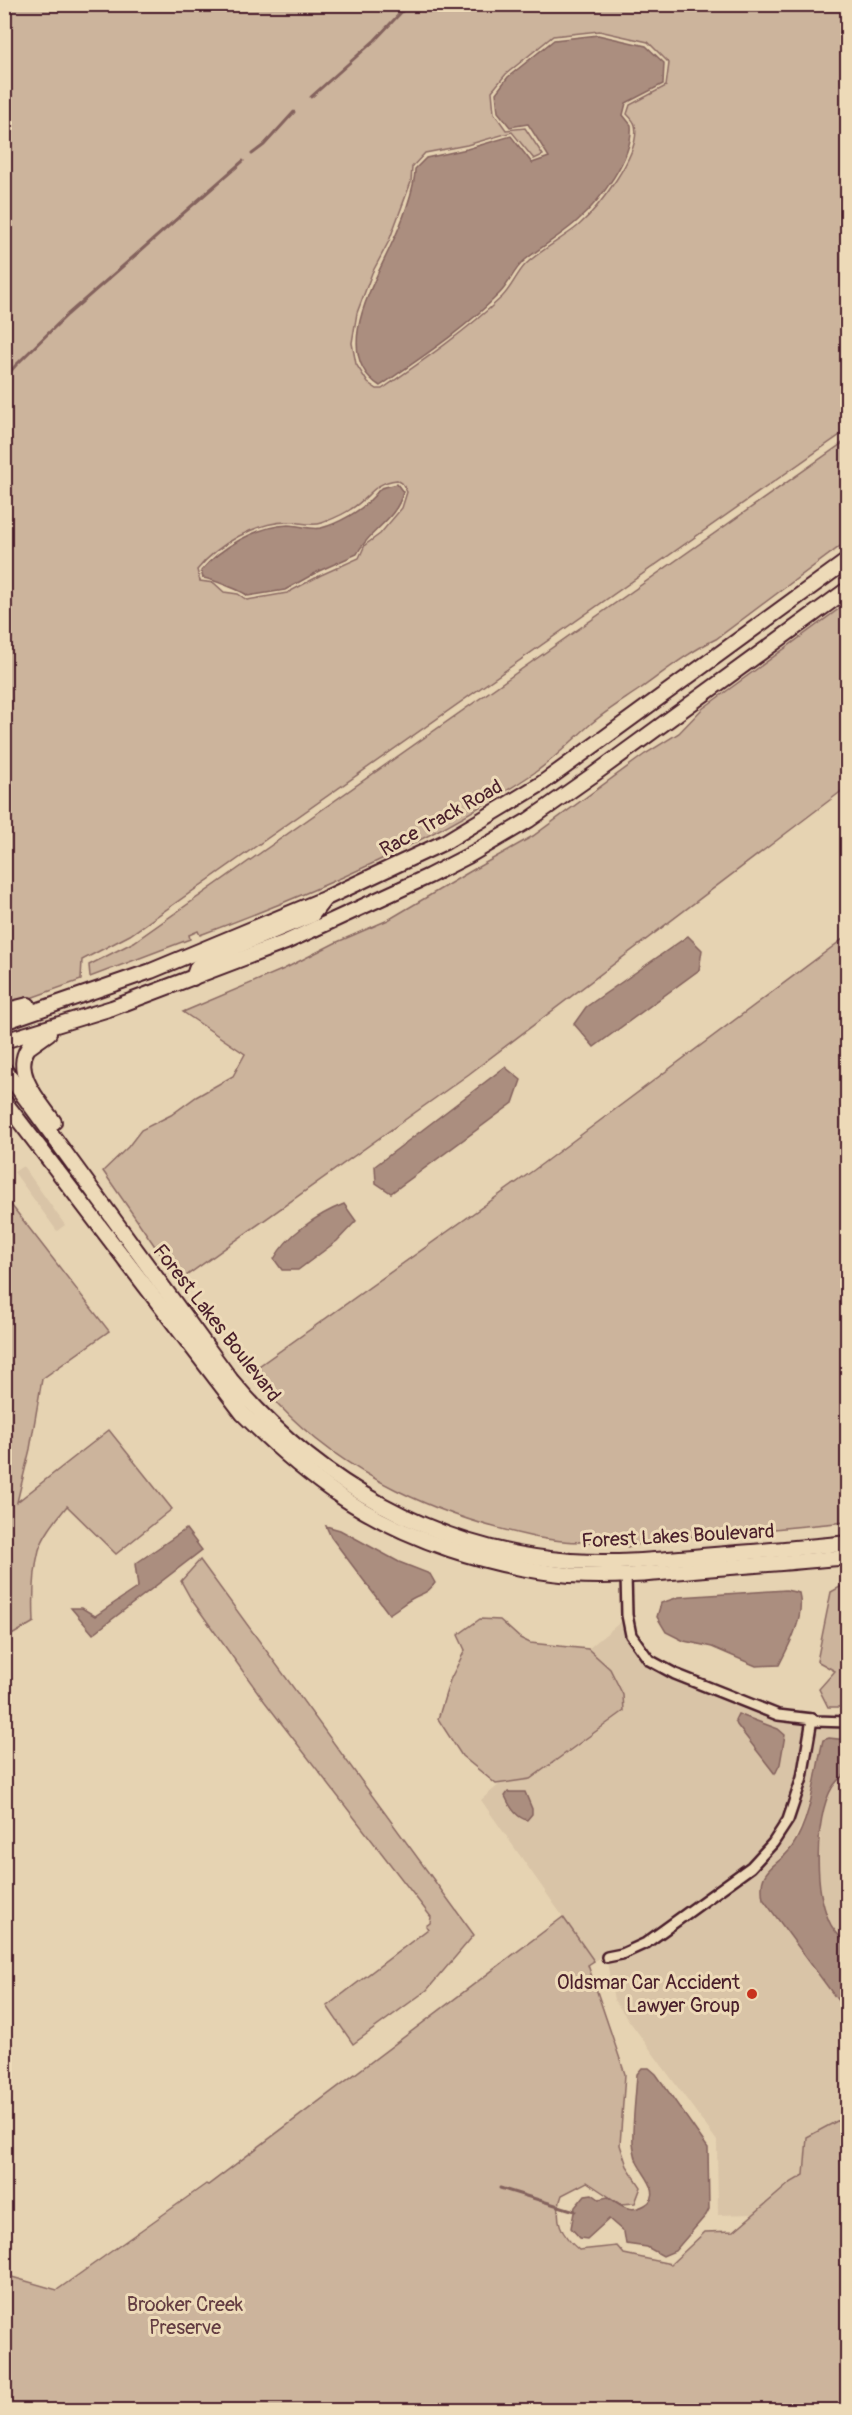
<svg xmlns="http://www.w3.org/2000/svg" width="852" height="2415" font-family="Pangolin,sans-serif">
<style>
.built{fill:#d9c4a7;fill-rule:evenodd}
.green{fill:#ccb49c;stroke:#8b6a64;stroke-width:1.5;fill-rule:evenodd}
.water{fill:#ab8e7f;stroke:#84625d;stroke-width:1.5}
.lines{fill:none;stroke-linecap:round;stroke-linejoin:round}
.stream{stroke:#84625d;stroke-width:3}
.street-casing{stroke:#4a1f2b;stroke-width:14}
.secondary-casing{stroke:#4a1f2b;stroke-width:18}
.street{stroke:#eddab8;stroke-width:9}
.secondary{stroke:#eddab8;stroke-width:14}
.poi-dot{fill:#c8321e;stroke:#eddab8;stroke-width:2}
.labels{text-anchor:middle;dominant-baseline:central;stroke-width:6;stroke-linejoin:round;paint-order:stroke}
.street-label{font-size:20px;fill:#4a1f2b;stroke:#eddab8}
.poi-label{font-size:20px;fill:#4a1f2b;stroke:#eddab8;text-anchor:end}
.park-label{font-size:20px;fill:#643d42;stroke:#eddab8}
</style>
<rect width="100%" height="100%" fill="#e6d3b2"/>
<filter id="ink" filterUnits="userSpaceOnUse"><feTurbulence type="fractalNoise" baseFrequency=".0167" numOctaves="2"/><feDisplacementMap in="SourceGraphic" scale="12" xChannelSelector="R" yChannelSelector="G"/><feConvolveMatrix kernelMatrix="1 2 1 2 8 2 1 2 1" color-interpolation-filters="sRGB"/></filter>
<g filter="url(#ink)">
<!-- built -->
<g class="built">
<path d="M23 1166 65 1225 57 1231 14 1172Z"/>
<path d="M623 1620 627 1638 646 1664 673 1679 776 1719 806 1723 797 1778 783 1819 770 1841 748 1863 644 1939 621 1949 602 1954V1956L594 1961 481 1800 501 1783 530 1779 623 1695 610 1669 588 1649ZM739 1714 778 1729 785 1740 778 1771 770 1769 737 1725 735 1720Z"/>
<path d="M816 1726 847 1727V1740L829 1738 823 1741 806 1814 791 1847 766 1872 761 1886 763 1899 847 2013V2118L837 2121 804 2175 790 2183 753 2214 718 2215 717 2141 614 2000 607 1962 624 1958 649 1947 754 1870 777 1847 793 1821 807 1779Z"/>
<path d="M847 1774V1949L832 1928 822 1900 818 1875 822 1819 825 1803 835 1784Z"/>
</g>
<!-- green -->
<g class="green">
<path d="M5 5H847V430L130 935 82 960 81 980 11 1005H5ZM599 31 648 42 669 63 666 86 630 105 627 114C630 117 634 121 635 125 642 153 598 208 578 226 562 239 542 249 526 264 517 273 512 287 502 297 465 332 424 360 382 389H377L368 383 356 364 352 343 357 313 372 273 389 241 411 182 412 167 425 153 467 145 512 132 534 159 543 155 525 128 506 130 494 113 492 91 506 74 553 36ZM397 480 402 483 407 492 402 508 380 534 365 545 359 558 321 575 287 593 247 600 238 594 224 592 214 583 200 581 197 570C217 545 257 521 290 522 300 522 312 527 322 523 332 519 343 515 351 509 371 497 372 483 397 480Z"/>
<path d="M847 440V541L716 639C689 652 665 671 640 689 624 700 607 710 592 723 573 739 555 759 534 773 431 842 316 892 200 935L198 931 189 935 190 939 90 977 89 965 134 942Z"/>
<path d="M847 603V787L469 1074 179 1281 103 1171 128 1147 141 1130 171 1115 196 1097 233 1076 245 1054 183 1012 284 969 335 943 388 920 471 871 533 836 645 754 679 733 702 709Z"/>
<path d="M847 936V1522L657 1540 628 1547C615 1539 598 1542 584 1542 567 1542 550 1540 534 1537 440 1517 344 1475 277 1403 268 1393 260 1382 252 1371L534 1170Z"/>
<path d="M5 1197 109 1331 42 1379 30 1449 17 1502 109 1430 172 1509 116 1554 67 1506C57 1519 44 1534 39 1550 33 1573 33 1599 34 1622L5 1639Z"/>
<path d="M200 1560 474 1935 427 1990 353 2044 327 2006 428 1929 426 1926 430 1923 431 1917 265 1702 191 1599 181 1581Z"/>
<path d="M847 1583V1707H828L819 1689 835 1671 817 1661 831 1592Z"/>
<path d="M480 1619 500 1620 520 1638 530 1643 588 1649 610 1669 623 1695 624 1711 530 1779 496 1784 462 1756 438 1719 450 1680 465 1650 458 1635Z"/>
<path d="M563 1917 594 1961 588 1965 625 2074 620 2145 627 2166 641 2187 635 2203 620 2204 587 2182 562 2195C553 2219 561 2235 579 2250L617 2246 624 2254 671 2264 705 2232 734 2231 790 2183 804 2175 807 2137 837 2121 847 2118V2410H5V2275L57 2290 206 2184 208 2185Z"/>
</g>
<!-- water -->
<g class="water">
<path d="M598 35 646 46 664 63 663 84 626 103 623 115 631 125C634 157 600 201 576 222 560 236 541 247 525 260 514 269 509 284 500 293 464 330 422 357 380 386 330 354 375 282 392 243 401 225 415 189 415 169L426 158 467 149 511 136 532 163 549 157 528 124 510 127 498 112 496 93 508 77 554 40Z"/>
<path d="M397 484 403 492C397 520 368 531 357 554L319 571 285 590 248 596C243 591 211 579 203 578L201 571C220 548 257 526 288 525 299 525 311 530 321 528 337 524 361 511 372 498 376 495 377 491 381 488Z"/>
<path d="M688 936 702 950 699 970 594 1047 574 1024 586 1007Z"/>
<path d="M505 1067 521 1080 513 1103 391 1193 376 1183 375 1166Z"/>
<path d="M344 1204 356 1221 337 1241 298 1270H282L274 1259C287 1235 318 1214 344 1204Z"/>
<path d="M326 1526 340 1530 399 1562 430 1574 435 1583C427 1593 426 1592 415 1597 406 1601 398 1609 389 1614L331 1537Z"/>
<path d="M186 1529 202 1550 93 1634 71 1608H82L95 1616 138 1587 135 1564Z"/>
<path d="M786 1590 799 1593C805 1616 790 1644 779 1665L756 1666 712 1647 684 1641 666 1632 657 1617 661 1603 679 1597Z"/>
<path d="M738 1714 778 1729 785 1735 780 1764 775 1774 737 1725 735 1720Z"/>
<path d="M829 1738 847 1740V1774C815 1787 815 1870 822 1899 824 1907 827 1918 831 1925 835 1932 844 1940 847 1948 851 1958 848 1999 847 2013L763 1899C757 1867 777 1868 792 1847 812 1817 815 1774 823 1740Z"/>
<path d="M508 1792H525L532 1809V1814L527 1820C516 1818 509 1805 505 1796Z"/>
<path d="M642 2068H649L656 2074 708 2148 709 2209 706 2215 675 2251 663 2256 647 2247 626 2244 624 2232 609 2219 587 2239 580 2238 571 2228 575 2207 585 2195 592 2194 599 2199 608 2197C622 2205 629 2214 645 2205 664 2194 643 2175 637 2162 635 2156 634 2149 633 2144 632 2126 636 2094 637 2074Z"/>
</g>
<g class="lines">
<!-- stream -->
<g class="stream">
<path d="M311 97 375 40 409 4"/>
<path d="M252 154 264 145 294 112"/>
<path d="M4 379 16 365 67 315 243 161"/>
<path d="M500 2188 575 2211"/>
</g>
<!-- street casing -->
<g class="street-casing">
<g id="street">
<path d="M626 1575 627 1615 631 1635 649 1660 675 1674 778 1715 812 1719 815 1721 848 1722"/>
<path d="M607 1957 622 1954 646 1943 751 1867 773 1843 788 1820 802 1778 812 1719"/>
</g>
</g>
<!-- secondary casing -->
<g class="secondary-casing">
<g id="secondary">
<path d="M193 978 197 967 207 959 312 915 323 901"/>
<path d="M4 1011 28 1005"/>
<path d="M4 1022 151 971 324 899 445 842 541 784 848 560"/>
<path d="M49 1033 28 1048C12 1073 40 1102 54 1122"/>
<path d="M4 1041 112 1008 286 942 429 876 468 856 529 820 593 775 848 589"/>
<path d="M4 1069 231 1380C316 1482 436 1551 571 1561 615 1564 658 1560 702 1556 751 1552 799 1548 848 1543"/>
<path d="M4 1101 243 1414C273 1444 304 1472 340 1496 407 1541 490 1567 570 1575 611 1578 653 1574 693 1570 745 1566 796 1562 848 1557"/>
</g>
</g>
<!-- street -->
<use href="#street" class="street"/>
<!-- secondary -->
<use href="#secondary" class="secondary"/>
</g>
</g>
<!-- markers -->
<circle class="poi-dot" cx="752" cy="1994" r="6"/>
<g class="labels">
<!-- street labels -->
<g class="street-label">
<text transform="translate(441 818) rotate(-29)">Race Track Road</text>
<text transform="translate(217 1323) rotate(52)">Forest Lakes Boulevard</text>
<text transform="translate(678 1536) rotate(-3)">Forest Lakes Boulevard</text>
</g>
<!-- poi labels -->
<g class="poi-label">
<text x="740" y="1982">Oldsmar Car Accident<tspan x="740" dy="23">Lawyer Group</tspan></text>
</g>
<!-- park labels -->
<g class="park-label">
<text x="185" y="2304">Brooker Creek<tspan x="185" dy="23">Preserve</tspan></text>
</g>
</g>
<!-- margin -->
<rect width="852" height="2415" fill="none" stroke="#eddab8" stroke-width="24"/>
<rect x="12" y="12" width="828" height="2391" fill="none" stroke="#4a1f2b" stroke-width="2" filter="url(#ink)"/>
</svg>
